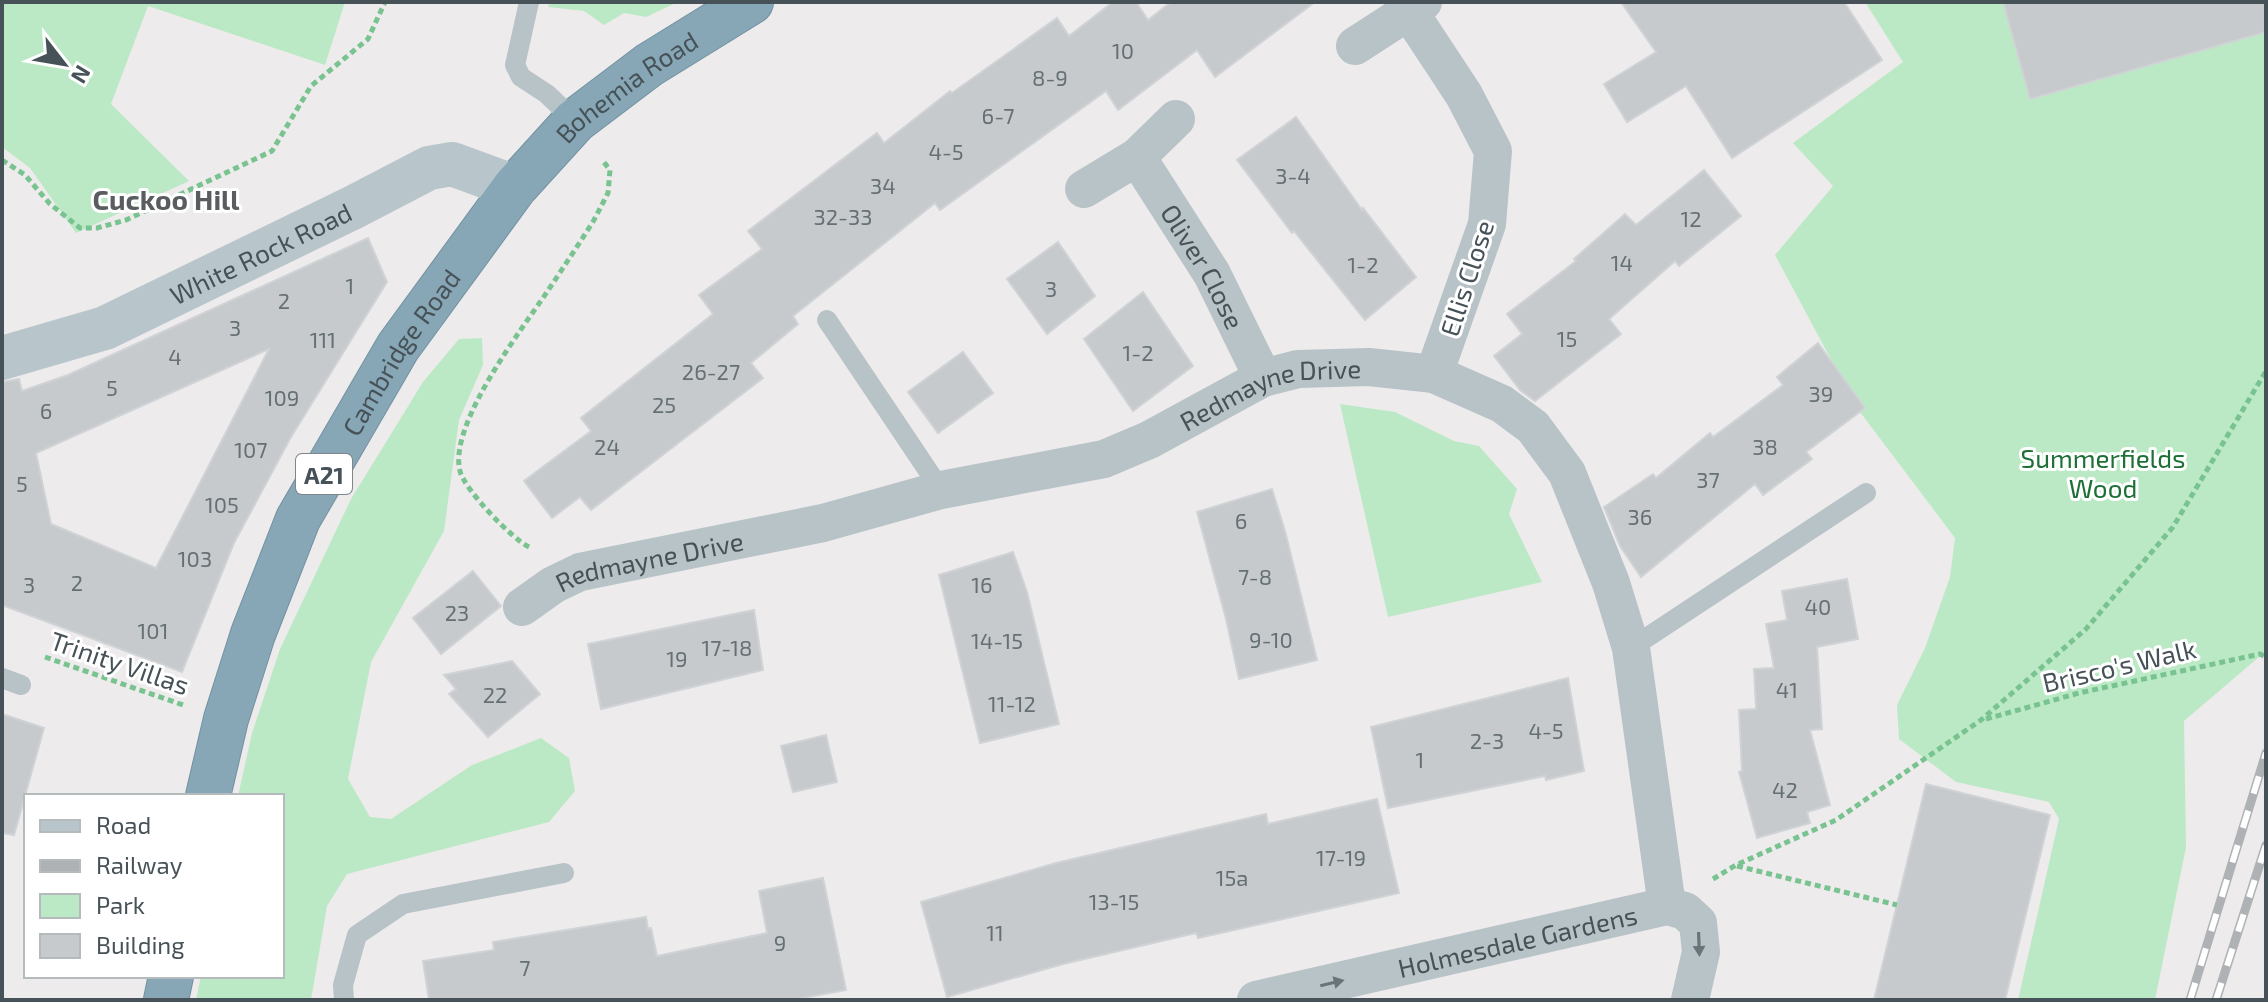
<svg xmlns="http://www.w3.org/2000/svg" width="2268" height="1002" font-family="'Exo 2',sans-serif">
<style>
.green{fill:#bce9c5}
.building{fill:#c6cacd;stroke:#d0d3d6;stroke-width:2;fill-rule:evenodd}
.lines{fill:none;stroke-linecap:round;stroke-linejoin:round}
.highway-casing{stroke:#7292a2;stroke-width:46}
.path{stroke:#78c38f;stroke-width:5;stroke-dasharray:6 4;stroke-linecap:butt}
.lane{stroke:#b8c3c7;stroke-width:20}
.street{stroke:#b8c3c7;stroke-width:38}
.secondary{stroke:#b8c6cc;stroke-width:44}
.highway{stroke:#87a7b6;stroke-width:44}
.rail-casing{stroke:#aeb2b5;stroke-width:9}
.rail{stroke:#fff;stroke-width:6;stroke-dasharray:18;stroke-linecap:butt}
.oneway{fill:#687479}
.labels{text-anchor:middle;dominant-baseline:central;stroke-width:6;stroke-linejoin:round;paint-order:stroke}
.number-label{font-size:22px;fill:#667074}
.shield{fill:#fff;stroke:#7e8689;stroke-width:2}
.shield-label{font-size:24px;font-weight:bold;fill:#465257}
.street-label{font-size:26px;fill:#465257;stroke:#fff}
.park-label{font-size:26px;fill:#1e7037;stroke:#fff}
.neighbourhood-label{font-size:28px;font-weight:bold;fill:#595d5f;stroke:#fff}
</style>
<rect width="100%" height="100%" fill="#eeebec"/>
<!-- green -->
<g class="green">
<path d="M2 2H345L325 65 148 6 111 104 189 181 76 233 30 168 2 147Z"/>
<path d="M550 2H678L646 17 624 13 604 25 584 11 548 7Z"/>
<path d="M1865 2H2003L2031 98 2266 32V651L2184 721 2186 847 2155 1000H2018L2059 819 2049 802 1956 782 1899 739 1897 705 1925 648 1950 577 1955 538 1857 408 1775 255 1833 186 1793 143 1903 62Z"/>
<path d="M482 338 483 365 459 420 444 531 371 662 348 779 370 817 391 819 472 765 541 738 569 758 575 791 549 822 347 874 327 906 311 1000H196L201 976H282V796H238L252 733 280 649 351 499 423 382 459 339Z"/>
<path d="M1340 404 1395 412 1454 441 1479 446 1517 489 1509 514 1542 582 1388 617Z"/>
</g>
<!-- building -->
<g class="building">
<path d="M1113 2H1136L1148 20 1171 2H1315L1215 77 1197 50 1118 110 1106 91 940 210 935 203 793 316 798 324 751 363 763 378 591 510 580 497 552 518 524 481 591 431 581 418 713 314 699 295 762 249 748 231 877 133 884 143 950 91 952 93 1057 18 1069 36Z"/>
<path d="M1621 2H1844L1882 60 1732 158 1686 86 1627 122 1604 84 1656 52Z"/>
<path d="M2003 2H2266V32L2030 99Z"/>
<path d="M1296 117 1362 210 1363 208 1416 277 1365 320 1294 231 1292 233 1237 160Z"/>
<path d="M1704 170 1741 216 1679 266 1675 261 1609 319 1621 334 1535 401 1520 390 1494 356 1522 334 1507 314 1576 261 1574 259 1625 214 1636 225Z"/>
<path d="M368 238 387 282 291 437 234 543 182 672 2 605V382L19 379 22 391 68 375ZM269 349 156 568 51 524 36 453Z"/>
<path d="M1058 242 1095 296 1047 334 1007 279Z"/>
<path d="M1143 292 1193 366 1133 411 1084 339Z"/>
<path d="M1818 343 1865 408 1806 452 1812 459 1763 495 1755 484 1641 577 1620 546 1604 507 1653 474 1656 478 1710 433 1713 437 1783 385 1777 377Z"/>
<path d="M963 352 993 393 938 433 908 392Z"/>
<path d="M1272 489 1285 531 1317 660 1239 679 1226 619 1197 512Z"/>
<path d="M1013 552 1027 592 1059 724 980 743 939 575Z"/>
<path d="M473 571 501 606 441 654 413 618Z"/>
<path d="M1847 579 1858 639 1817 647 1822 729 1810 730 1830 805 1807 812 1810 823 1757 838 1739 772 1742 771 1739 710 1756 709 1754 669 1774 668 1766 624 1787 620 1782 591Z"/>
<path d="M754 610 763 670 601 709 588 644Z"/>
<path d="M512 661 540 694 488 737 449 694 456 689 444 675Z"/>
<path d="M1568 678 1584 771 1546 780 1545 776 1388 808 1371 727Z"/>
<path d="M2 714 44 728 14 835 2 833Z"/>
<path d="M826 735 837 782 793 792 781 746Z"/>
<path d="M1926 784 2050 815 2005 1000H1874Z"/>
<path d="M1377 799 1399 893 1198 938 1196 933 1063 964 947 997 921 902 1056 863 1266 814 1268 824Z"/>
<path d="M823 878 846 990 792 1000H429L423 961 494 950 493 942 646 917 648 929 651 928 657 956 767 933 759 891Z"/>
</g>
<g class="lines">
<!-- highway casing -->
<g class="highway-casing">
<g id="highway">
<path id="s5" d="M208 796 226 719 253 634 298 519 398 347 515 187 575 121 649 65 751 2"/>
<path d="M166 1000 171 976"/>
</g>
</g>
<!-- path -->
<g class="path">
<path d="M2 160 25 175 50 204 80 228H97L126 220 272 151 311 86 368 39 385 2"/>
<path d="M529 547C512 539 464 489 460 471 448 425 522 329 547 292 563 268 579 244 594 220L608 193 610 170 603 161"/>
<path d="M45 657 183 705"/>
<path d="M1986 719 2079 693 2260 654 2266 657"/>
<path d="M1737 866 1897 905"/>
<path d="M1713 879 1736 865 1836 820 1981 720 2086 629 2173 527 2266 371"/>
</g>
<!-- lane -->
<g class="lane">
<path d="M529 2 515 65 521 77 547 94 575 121"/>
<path d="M827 320 941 490"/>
<path d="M1631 648 1866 493"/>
<path d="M2 678 21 685"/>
<path d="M344 1000 343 985 357 935 403 904 564 873"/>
</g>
<!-- street -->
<g class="street">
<path d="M1410 13 1464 95 1493 151 1487 224 1434 374"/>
<path d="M1355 46 1423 2"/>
<path id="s1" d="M1137 157 1212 274 1263 378"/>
<path d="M1084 189 1137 157 1176 119"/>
<path id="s2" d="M522 607 553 585 580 572 823 523 941 490 1104 459 1149 440 1263 378 1298 369 1369 367 1434 374 1502 404 1533 427 1567 473 1611 583 1631 648 1667 906"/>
<path id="s3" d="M1256 1000 1667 906 1685 911 1698 923 1701 952 1690 1000"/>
</g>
<!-- secondary -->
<path class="secondary" id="s4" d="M2 358 105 328 354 207 429 168 452 164 515 187"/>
<!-- highway -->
<use href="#highway" class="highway"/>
<!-- rail casing -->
<g class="rail-casing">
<g id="rail">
<path d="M2190 1000 2266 753"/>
<path d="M2216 1000 2266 845"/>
</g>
</g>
<!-- rail -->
<use href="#rail" class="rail"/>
</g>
<!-- one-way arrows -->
<defs><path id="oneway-solid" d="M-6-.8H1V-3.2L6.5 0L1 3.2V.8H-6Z" transform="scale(2)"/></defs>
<g class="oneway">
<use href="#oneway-solid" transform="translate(1699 944) rotate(88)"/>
<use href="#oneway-solid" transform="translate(1332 983) rotate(-13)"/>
</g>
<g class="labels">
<!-- number labels -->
<g class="number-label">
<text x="1123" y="50">10</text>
<text x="1050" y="77">8-9</text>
<text x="998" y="115">6-7</text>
<text x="946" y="151">4-5</text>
<text x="1293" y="175">3-4</text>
<text x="883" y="185">34</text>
<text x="843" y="216">32-33</text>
<text x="1691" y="218">12</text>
<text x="1622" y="262">14</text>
<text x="1363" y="264">1-2</text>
<text x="350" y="285">1</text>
<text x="1051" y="288">3</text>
<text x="284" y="300">2</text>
<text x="235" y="327">3</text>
<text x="1567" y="338">15</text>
<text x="323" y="339">111</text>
<text x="1138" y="352">1-2</text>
<text x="175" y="356">4</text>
<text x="711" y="371">26-27</text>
<text x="112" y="387">5</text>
<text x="1821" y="393">39</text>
<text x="282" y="397">109</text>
<text x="664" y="404">25</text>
<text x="46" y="410">6</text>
<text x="607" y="446">24</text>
<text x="1765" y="446">38</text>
<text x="251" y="449">107</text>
<text x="1708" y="479">37</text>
<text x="22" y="483">5</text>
<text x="222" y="504">105</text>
<text x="1640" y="516">36</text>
<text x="1241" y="520">6</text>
<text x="195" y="558">103</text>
<text x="1255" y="576">7-8</text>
<text x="77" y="582">2</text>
<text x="29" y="584">3</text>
<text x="982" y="584">16</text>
<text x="1818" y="606">40</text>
<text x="457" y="612">23</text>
<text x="153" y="630">101</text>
<text x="1271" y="639">9-10</text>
<text x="997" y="640">14-15</text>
<text x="727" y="647">17-18</text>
<text x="677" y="658">19</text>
<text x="1787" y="689">41</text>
<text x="495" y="694">22</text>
<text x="1012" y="703">11-12</text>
<text x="1546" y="730">4-5</text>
<text x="1487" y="740">2-3</text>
<text x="1420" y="759">1</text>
<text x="1785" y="789">42</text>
<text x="1341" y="857">17-19</text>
<text x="1232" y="877">15a</text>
<text x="1114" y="901">13-15</text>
<text x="995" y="932">11</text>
<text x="780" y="942">9</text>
<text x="525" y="967">7</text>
</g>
<!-- shield labels -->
<rect class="shield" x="296" y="454" width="56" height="40" rx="6"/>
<g class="shield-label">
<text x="324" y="474">A21</text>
</g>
<!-- street labels -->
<g class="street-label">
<text stroke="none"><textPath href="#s5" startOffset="840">Bohemia Road</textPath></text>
<text stroke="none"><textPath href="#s4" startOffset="280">White Rock Road</textPath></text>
<text stroke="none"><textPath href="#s1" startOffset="128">Oliver Close</textPath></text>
<text transform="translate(1466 278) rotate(-72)">Ellis Close</text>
<text stroke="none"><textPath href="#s5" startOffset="488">Cambridge Road</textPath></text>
<text stroke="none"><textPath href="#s2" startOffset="786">Redmayne Drive</textPath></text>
<text stroke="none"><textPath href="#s2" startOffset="138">Redmayne Drive</textPath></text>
<text transform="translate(120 662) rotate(19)">Trinity Villas</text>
<text transform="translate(2119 665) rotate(-13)">Brisco's Walk</text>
<text stroke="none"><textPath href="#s3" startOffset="268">Holmesdale Gardens</textPath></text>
</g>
<!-- park labels -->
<g class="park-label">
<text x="2103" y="457">Summerfields<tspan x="2103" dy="30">Wood</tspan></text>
</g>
<!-- neighbourhood labels -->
<g class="neighbourhood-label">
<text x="166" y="199">Cuckoo Hill</text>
</g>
</g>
<!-- border -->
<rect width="2268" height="1002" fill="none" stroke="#465257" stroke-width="8"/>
<!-- legend -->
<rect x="24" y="794" width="260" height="184" fill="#ffffff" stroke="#b5babc" stroke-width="2"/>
<rect x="40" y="820" width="40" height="12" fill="#b8c6cc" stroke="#b5babc" stroke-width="2"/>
<text x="96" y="834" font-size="24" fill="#465257">Road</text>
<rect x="40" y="860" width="40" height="12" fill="#aeb2b5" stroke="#b5babc" stroke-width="2"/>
<text x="96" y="874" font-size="24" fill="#465257">Railway</text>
<rect x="40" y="894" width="40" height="24" fill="#bce9c5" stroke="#b5babc" stroke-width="2"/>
<text x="96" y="914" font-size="24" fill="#465257">Park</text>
<rect x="40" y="934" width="40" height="24" fill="#c6cacd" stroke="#b5babc" stroke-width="2"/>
<text x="96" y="954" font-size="24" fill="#465257">Building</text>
<!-- north arrow -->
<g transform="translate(64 64) rotate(121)" stroke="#ffffff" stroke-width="6" paint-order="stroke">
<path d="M0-6L14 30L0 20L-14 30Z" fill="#465257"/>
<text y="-12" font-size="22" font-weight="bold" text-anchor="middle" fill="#465257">N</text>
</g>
</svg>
